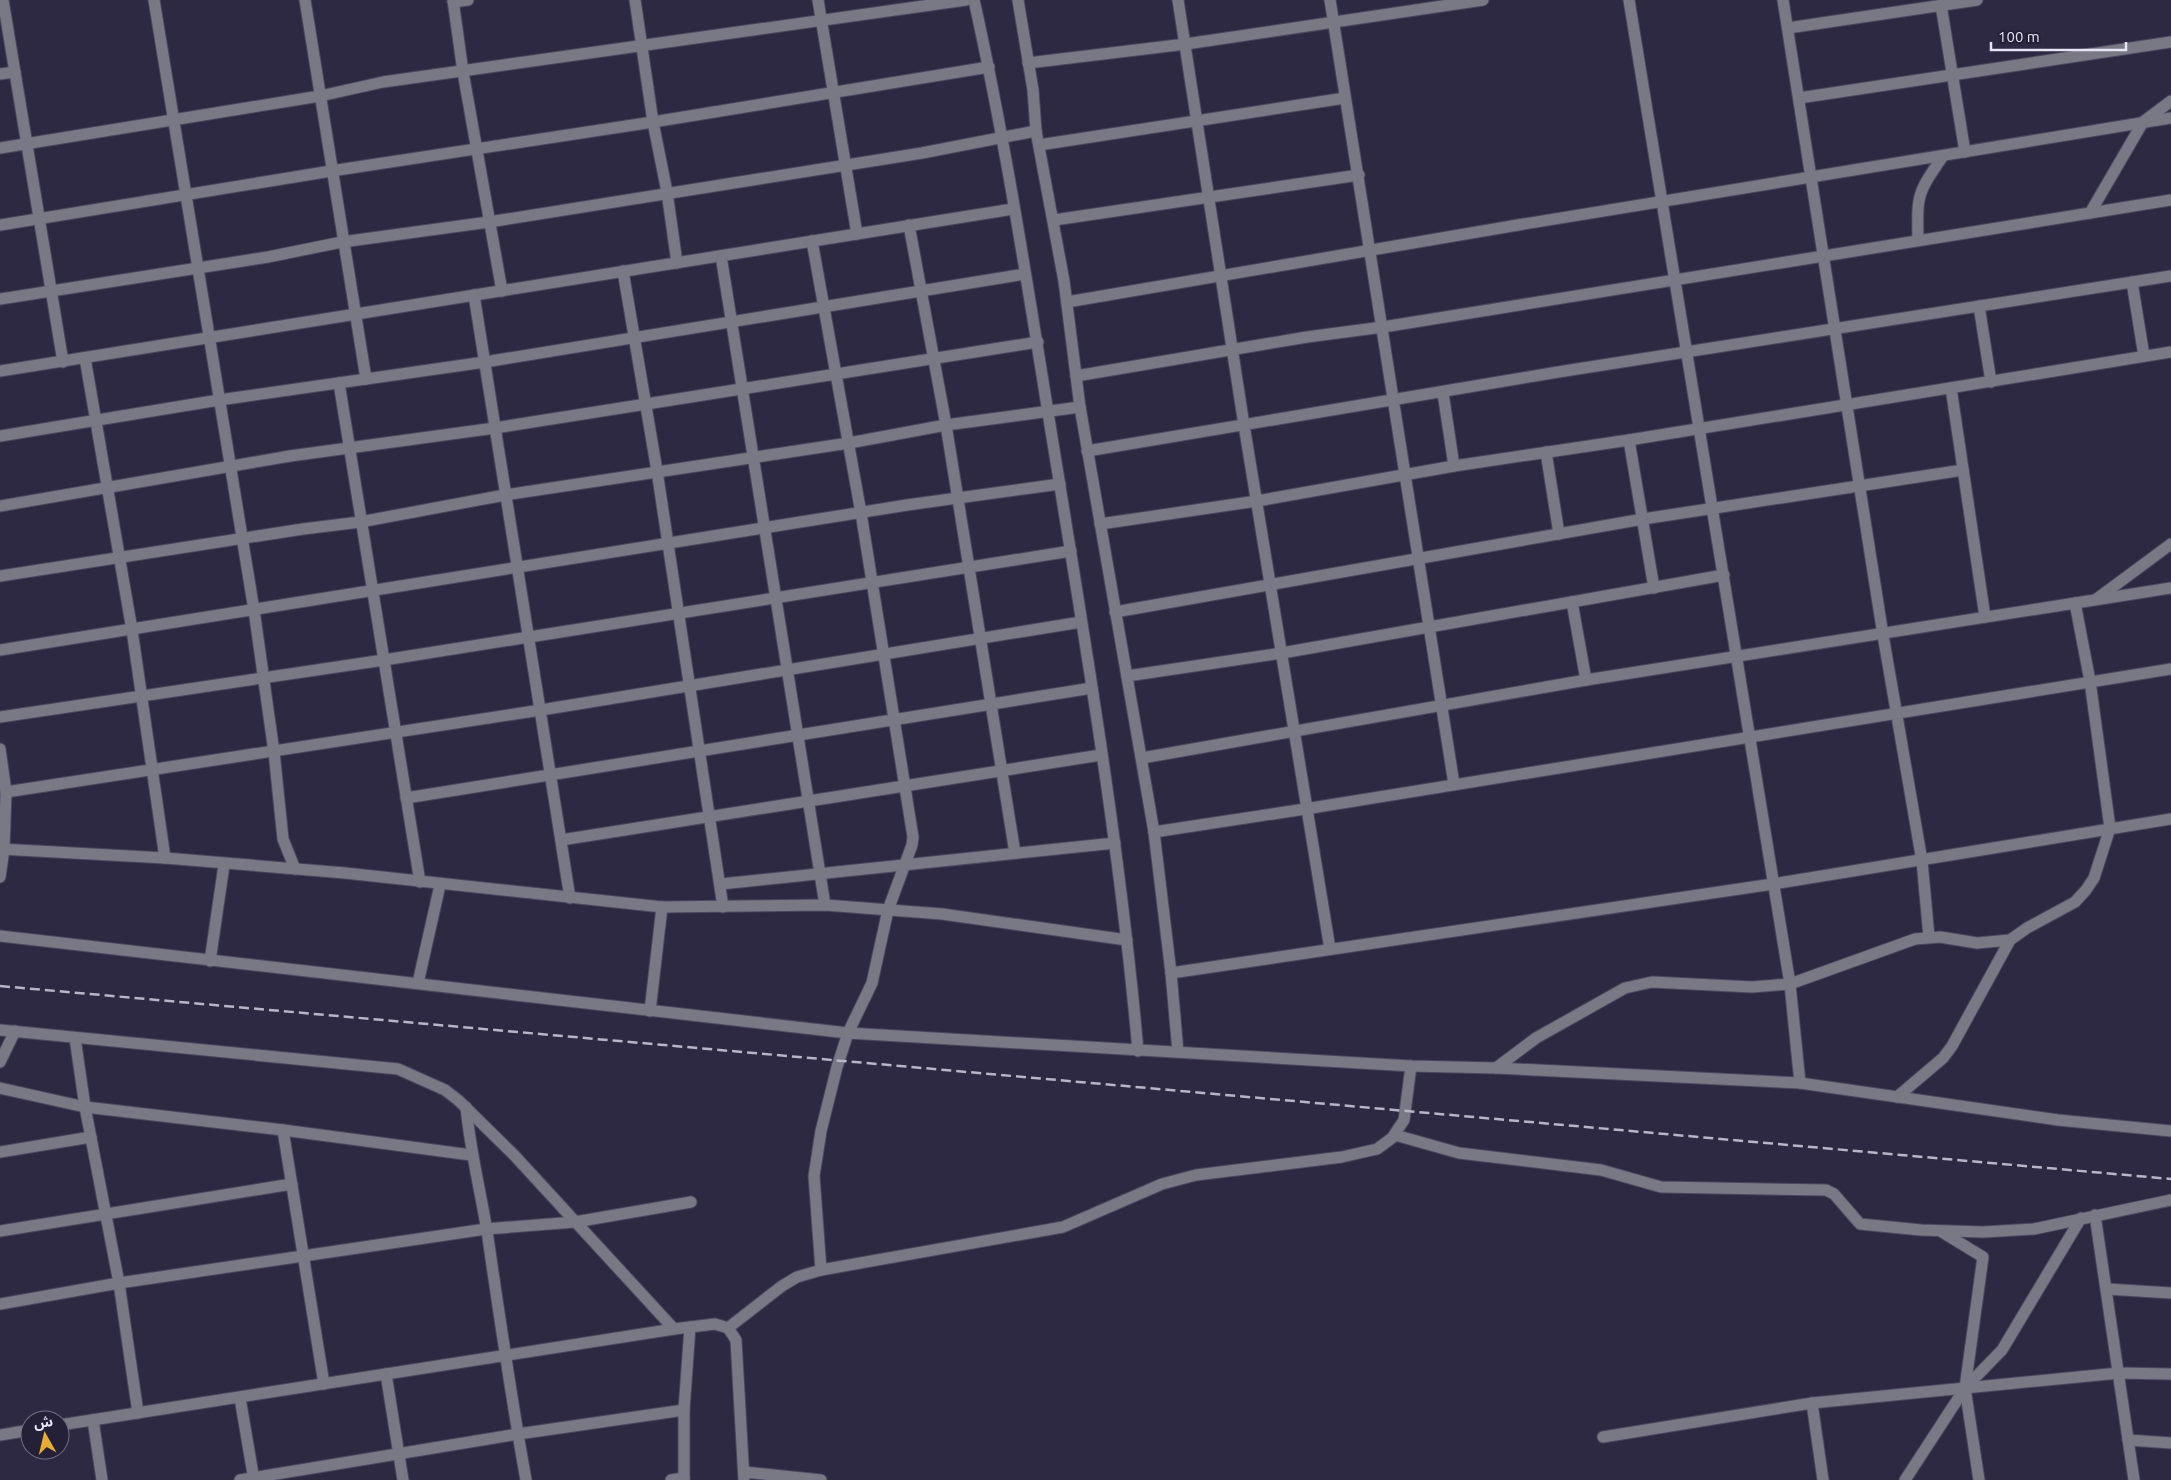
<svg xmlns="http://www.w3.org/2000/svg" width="2171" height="1480" font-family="Ubuntu,'Noto Sans Arabic',sans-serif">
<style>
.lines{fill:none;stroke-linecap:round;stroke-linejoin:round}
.minor-casing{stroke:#4b475f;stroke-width:13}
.minor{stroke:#797885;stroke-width:11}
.rail{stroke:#b8b5c9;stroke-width:2.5;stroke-dasharray:10 5;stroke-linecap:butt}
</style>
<rect width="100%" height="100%" fill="#2e2943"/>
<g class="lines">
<!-- minor casing -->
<g class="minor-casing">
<g id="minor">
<path d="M3 0 63 362"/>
<path d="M154 0 254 610 274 752 283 839 295 869"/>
<path d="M305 0 366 379"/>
<path d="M453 0 463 72 502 291"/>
<path d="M635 0 653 122 667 192 677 263"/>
<path d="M818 0 857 234"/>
<path d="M974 0C1009 157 1032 316 1058 474 1089 665 1121 858 1138 1051"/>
<path d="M1018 0 1033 90 1036 131 1064 281 1080 407 1154 832 1171 973 1178 1052"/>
<path d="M1178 0 1244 425 1330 949"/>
<path d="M1330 0 1454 784"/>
<path d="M1629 0 1790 984 1800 1083"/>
<path d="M1783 0 1883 635 1922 861 1929 937"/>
<path d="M453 2 468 0"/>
<path d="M1941 5 1965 152"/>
<path d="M1788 28 1977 0"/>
<path d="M1028 63 1186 44 1483 0"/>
<path d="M0 74 15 72"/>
<path d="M1799 98 2171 42"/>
<path d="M1039 145 1345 98"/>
<path d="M0 148 320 96 383 82 966 0"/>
<path d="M2090 213 2143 122 2171 101"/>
<path d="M1054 220 1359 175"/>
<path d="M0 225 331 171 653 122 989 67"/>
<path d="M909 225 946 425 1015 853"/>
<path d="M1918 240C1917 194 1917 194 1943 156"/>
<path d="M812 241 861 513 913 837 912 845 888 910 872 983 848 1033 837 1067 821 1131 814 1176 821 1270"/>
<path d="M721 256 825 905"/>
<path d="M623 271 657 471 723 907"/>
<path d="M2132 282 2144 356"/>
<path d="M474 295 570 898"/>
<path d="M0 299 268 257 342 242 489 222 922 153 1036 131"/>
<path d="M1067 302 1518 225 2171 118"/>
<path d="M1979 306 1991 382"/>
<path d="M85 358 132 630 165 858"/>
<path d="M0 371 1013 209"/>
<path d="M1076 376 1307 337 1383 327 2171 200"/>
<path d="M339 383 420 882"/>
<path d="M1951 388 1985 617"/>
<path d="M1443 393 1454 466"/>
<path d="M0 436 219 400 485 362 1025 274"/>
<path d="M1629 440 1654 588"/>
<path d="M1087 451 1558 372 2171 276"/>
<path d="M1546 452 1559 534"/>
<path d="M0 506 290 456 495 428 1038 342"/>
<path d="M1100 524 1257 501 1454 466 1629 440 2171 352"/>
<path d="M0 576 303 529 360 522 505 495 849 443 946 425 1080 407"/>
<path d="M2098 598 2171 544"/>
<path d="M1572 602 1586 680"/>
<path d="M1115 612 1643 519 1963 470"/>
<path d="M0 650 907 505 1060 484"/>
<path d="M1127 676 1282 653 1724 575"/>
<path d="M0 717 384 660 1071 551"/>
<path d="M0 749 6 792 4 849 0 877"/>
<path d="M1142 758 1586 680 2171 588"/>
<path d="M6 792 541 710 1081 622"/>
<path d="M406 798 1092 688"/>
<path d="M1154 832 1305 809 2171 669"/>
<path d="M561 840 1101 755"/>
<path d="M0 849 165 858 345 873 662 907 825 905 942 914 1127 940"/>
<path d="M721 884 1115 843"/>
<path d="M0 936 848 1033 1411 1066 1496 1068 1800 1083 2058 1120 2171 1131"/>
<path d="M210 961 224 865"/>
<path d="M1171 973 1773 884 2171 819"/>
<path d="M418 983 440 885"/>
<path d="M650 1011 662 907"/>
<path d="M0 1030 398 1069 445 1090 458 1100 514 1155 674 1329"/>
<path d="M75 1038 85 1107 119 1283 138 1413"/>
<path d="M0 1062 15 1031"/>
<path d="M1496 1068 1536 1038 1625 988 1652 982 1752 987 1790 984 1915 939 1940 937 1977 943 2010 940"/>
<path d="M0 1088 85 1107 283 1130 471 1155"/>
<path d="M1897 1097 1943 1058 1952 1046 2010 940 2027 928 2075 902 2086 890 2094 878 2110 828 2090 681 2075 603"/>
<path d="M466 1107C470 1149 480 1189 487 1231 499 1314 511 1397 526 1480"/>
<path d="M283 1130 324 1384"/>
<path d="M1395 1135 1459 1153 1601 1170 1661 1187 1826 1190 1834 1194 1860 1224 1921 1230 1983 1232 2034 1229 2171 1200"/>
<path d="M0 1152 91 1137"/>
<path d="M2095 1215 2134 1480"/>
<path d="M0 1231 292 1184"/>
<path d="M1942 1232 1983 1257 1965 1388 1979 1480"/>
<path d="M2107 1289 2171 1293"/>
<path d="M0 1304 119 1283 303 1256 486 1229 575 1222 691 1202"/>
<path d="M728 1328 782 1286 797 1277 821 1270 1063 1227 1162 1184 1196 1175 1342 1157 1377 1149 1392 1138 1404 1120 1411 1066"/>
<path d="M386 1374 403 1480"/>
<path d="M240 1398 254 1480"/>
<path d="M1812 1403 1823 1480"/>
<path d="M93 1420 102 1480"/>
<path d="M60 1425 674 1329 715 1324 728 1328 736 1340 744 1480"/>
<path d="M0 1435 30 1430"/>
<path d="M1603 1437 1812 1403 2119 1373 2171 1374"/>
<path d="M2128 1440 2171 1443"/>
<path d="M744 1472 821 1480"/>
<path d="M240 1480 518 1434 684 1410"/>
<path d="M671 1480 684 1478"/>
<path d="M684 1480V1410L690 1327"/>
<path d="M1905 1480 1965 1388 2002 1350 2081 1218"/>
</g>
</g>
<!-- minor -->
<use href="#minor" class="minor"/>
<!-- rail -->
<path class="rail" d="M0 986 2171 1179"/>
</g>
<!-- north arrow -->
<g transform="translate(45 1435) rotate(352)"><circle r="24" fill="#242038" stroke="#726e84"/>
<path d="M0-4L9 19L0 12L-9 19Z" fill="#e6ad36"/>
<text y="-8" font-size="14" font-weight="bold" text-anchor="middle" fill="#e6e4f5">ش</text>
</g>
<!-- scale -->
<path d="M1991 42v8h135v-8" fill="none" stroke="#e6e4f5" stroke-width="2.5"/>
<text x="1998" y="42" font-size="15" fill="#e6e4f5" stroke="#242038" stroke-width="4" paint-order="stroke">100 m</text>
</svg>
